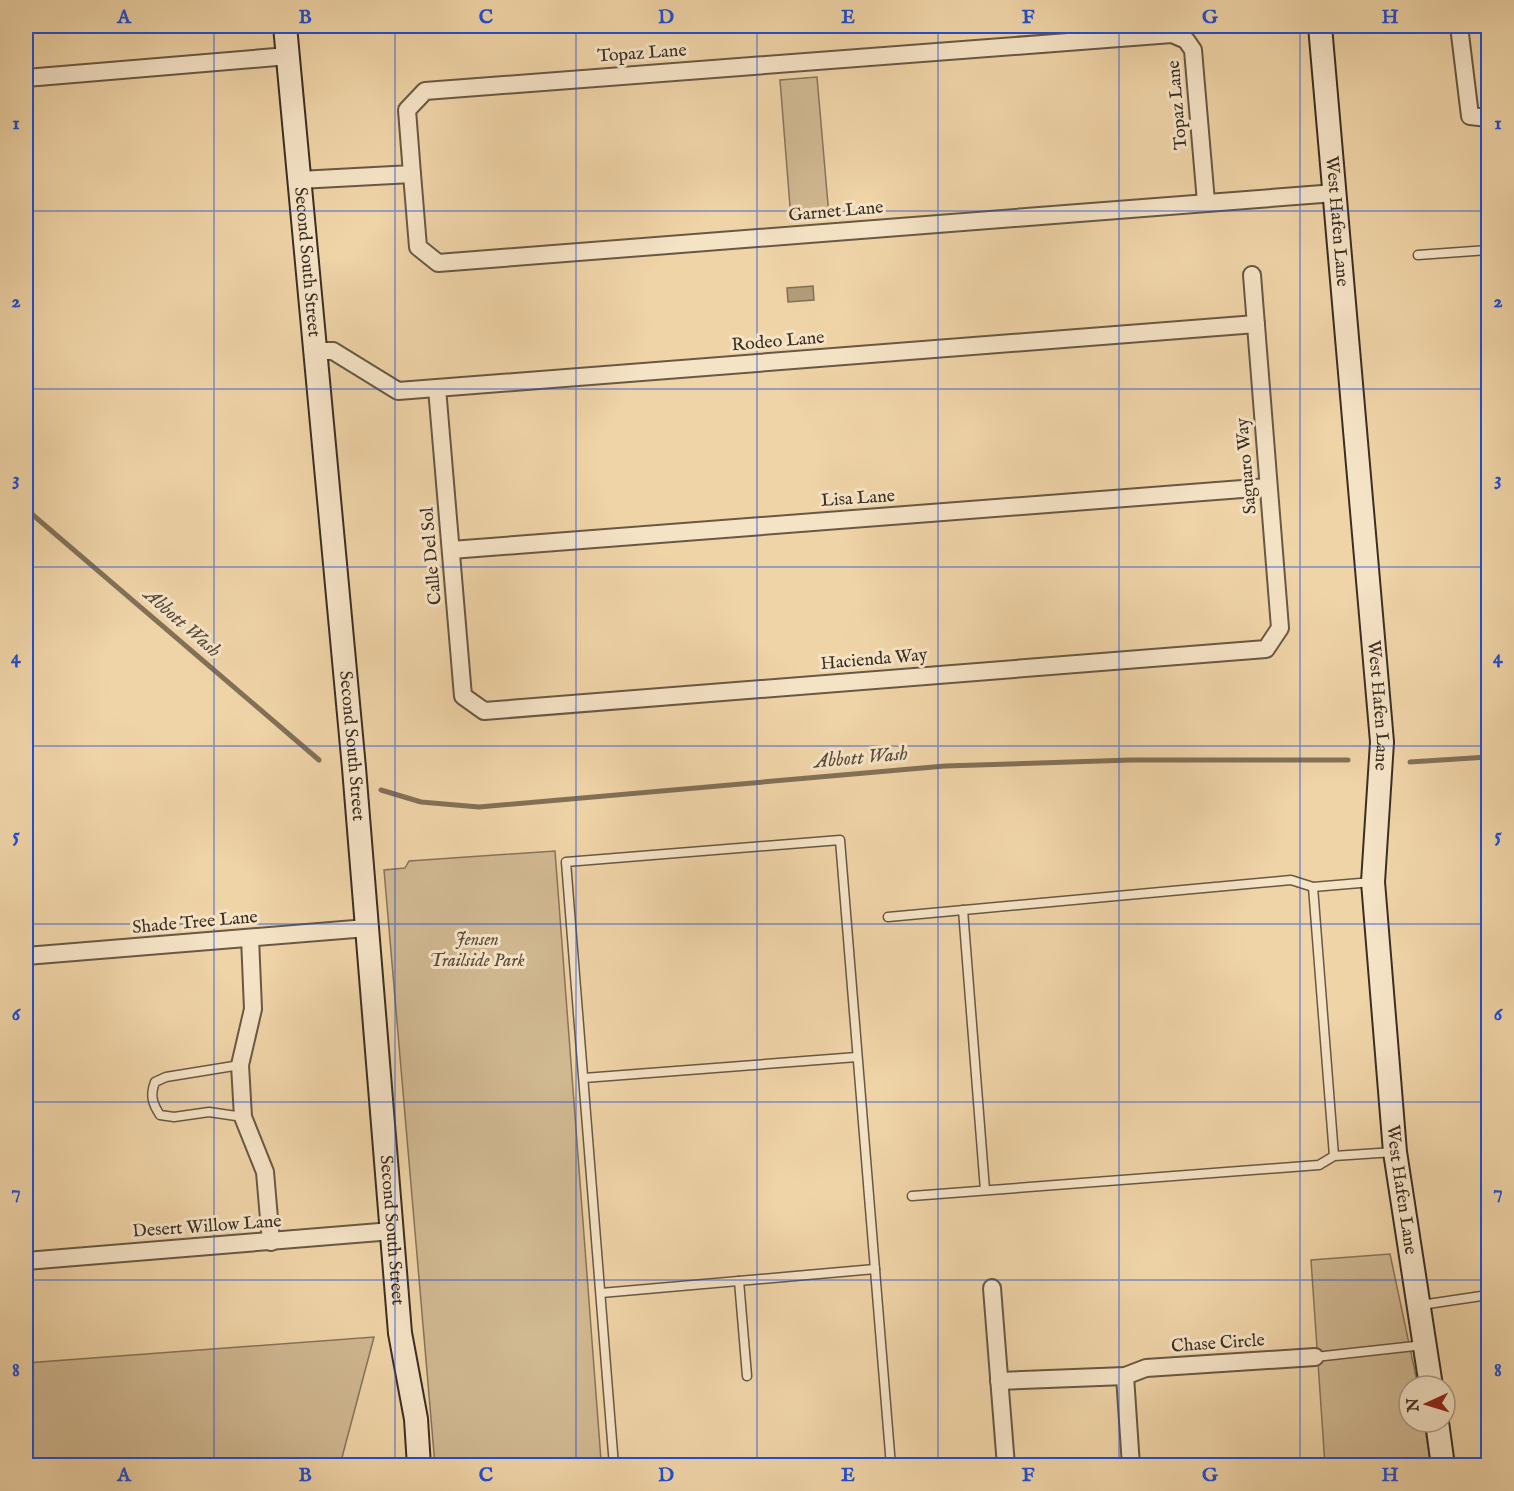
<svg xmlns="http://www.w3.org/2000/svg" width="1514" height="1491" font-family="'IM FELL English',serif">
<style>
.green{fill:#d0b891;stroke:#86745a;stroke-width:1.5}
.water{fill:#b29c7a;stroke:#827057;stroke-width:1.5}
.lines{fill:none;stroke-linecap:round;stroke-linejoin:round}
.stream{stroke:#827057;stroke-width:5}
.lane-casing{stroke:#685844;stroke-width:11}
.street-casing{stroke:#685844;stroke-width:20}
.secondary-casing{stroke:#3b2f23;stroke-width:26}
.lane{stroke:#f5e3c6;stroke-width:8}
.street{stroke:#f5e3c6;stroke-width:16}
.secondary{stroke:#f5e3c6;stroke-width:22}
.grid{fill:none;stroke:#1d4ed8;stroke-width:1.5;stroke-opacity:0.55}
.labels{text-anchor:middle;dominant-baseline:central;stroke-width:6;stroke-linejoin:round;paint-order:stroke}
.street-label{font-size:18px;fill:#3b2f23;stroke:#f5e3c6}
.park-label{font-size:18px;font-style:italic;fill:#594a39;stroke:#f5e3c6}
.water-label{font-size:20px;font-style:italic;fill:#594a39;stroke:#f5e3c6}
.neatline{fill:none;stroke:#1d4ed8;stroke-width:2}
.grid-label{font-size:20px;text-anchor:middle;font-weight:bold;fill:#1d4ed8}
</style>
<rect width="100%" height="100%" fill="#efd4a7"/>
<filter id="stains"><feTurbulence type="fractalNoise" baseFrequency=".00333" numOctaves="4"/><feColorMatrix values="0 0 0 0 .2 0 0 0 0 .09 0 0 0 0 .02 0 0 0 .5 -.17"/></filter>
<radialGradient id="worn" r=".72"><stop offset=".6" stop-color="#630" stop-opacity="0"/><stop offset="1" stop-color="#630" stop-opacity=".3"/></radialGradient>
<!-- green -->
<g class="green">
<path d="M817 77 829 216 791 219 780 80Z"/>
<path d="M555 851 601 1460 534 1466 435 1465 384 870 405 868 409 861Z"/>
<path d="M1390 1254 1418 1386H1409V1422H1424L1431 1465H1325L1311 1260Z"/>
<path d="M374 1337 340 1465H26V1363Z"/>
</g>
<!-- water -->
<path class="water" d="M813 286 814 300 788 302 787 288Z"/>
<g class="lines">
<!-- stream -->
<g class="stream">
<path d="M26 509 319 760"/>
<path d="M1410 762 1488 757"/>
<path d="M381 790 421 802 479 807 945 766 1131 760H1348"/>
</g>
<!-- lane casing -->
<g class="lane-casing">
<g id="lane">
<path d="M1418 255 1488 250"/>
<path d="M1313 887 1334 1156"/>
<path d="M963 910 985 1190"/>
<path d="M888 917 1291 880 1313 887 1372 882"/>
<path d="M240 1065 166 1077 155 1082C150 1095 152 1103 160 1115L174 1117 209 1112 243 1117"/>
<path d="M584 1078 857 1057"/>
<path d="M912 1196 1319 1165 1334 1156 1394 1152"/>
<path d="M739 1281 747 1376"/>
<path d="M601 1293 875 1269"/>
<path d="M1421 1305 1488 1295"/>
<path d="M1315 1357 1424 1345"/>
<path d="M614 1466 566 862 840 840 891 1466"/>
</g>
</g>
<!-- street casing -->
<g class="street-casing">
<g id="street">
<path d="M1459 26 1470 116 1488 118"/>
<path d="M26 78 288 56"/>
<path d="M412 174 418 247 438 263 1335 193"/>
<path d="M299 180 412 174 407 110 425 91 1172 34 1186 40 1193 50 1206 202"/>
<path d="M315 351H333L398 391 1256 324"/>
<path d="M437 388 463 696 484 711 1266 649 1280 628 1252 275"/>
<path d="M451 550 1268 487"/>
<path d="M250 938 253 1009 240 1065 243 1117 265 1172 271 1242"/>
<path d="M26 956 367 928"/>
<path d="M26 1261 392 1231"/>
<path d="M992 1288 1006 1466"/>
<path d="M1125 1376 1131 1466"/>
<path d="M999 1381 1125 1376 1146 1368 1315 1357"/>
</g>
</g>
<!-- secondary casing -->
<g class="secondary-casing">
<g id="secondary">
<path id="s1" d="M285 26 354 768 400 1333 416 1419 419 1466"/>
<path id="s2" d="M1320 26 1382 742 1373 882 1395 1152 1431 1386"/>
<path d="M1437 1422 1443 1466"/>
</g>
</g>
<!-- lane -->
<use href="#lane" class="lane"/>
<!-- street -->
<use href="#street" class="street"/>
<!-- secondary -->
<use href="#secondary" class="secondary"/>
</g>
<!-- grid -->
<path class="grid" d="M214 26V1466M395 26V1466M576 26V1466M757 26V1466M938 26V1466M1119 26V1466M1300 26V1466M26 211H1488M26 389H1488M26 567H1488M26 746H1488M26 924H1488M26 1102H1488M26 1280H1488"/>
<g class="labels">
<!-- street labels -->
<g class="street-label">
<text transform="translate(642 54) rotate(-4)">Topaz Lane</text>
<text transform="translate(1178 105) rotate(-95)">Topaz Lane</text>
<text transform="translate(836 212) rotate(-5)">Garnet Lane</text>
<text stroke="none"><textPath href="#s2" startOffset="196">West Hafen Lane</textPath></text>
<text stroke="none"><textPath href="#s1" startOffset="237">Second South Street</textPath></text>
<text transform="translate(778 342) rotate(-5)">Rodeo Lane</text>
<text transform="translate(1247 466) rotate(-95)">Saguaro Way</text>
<text transform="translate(858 499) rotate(-4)">Lisa Lane</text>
<text transform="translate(432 556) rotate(-95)">Calle Del Sol</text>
<text transform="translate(874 660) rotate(-5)">Hacienda Way</text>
<text stroke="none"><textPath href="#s2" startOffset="682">West Hafen Lane</textPath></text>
<text stroke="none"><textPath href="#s1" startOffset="723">Second South Street</textPath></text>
<text transform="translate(195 923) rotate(-5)">Shade Tree Lane</text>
<text stroke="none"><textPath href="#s2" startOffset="1168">West Hafen Lane</textPath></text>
<text transform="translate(207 1227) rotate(-4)">Desert Willow Lane</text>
<text stroke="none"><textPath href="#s1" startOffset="1209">Second South Street</textPath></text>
<text transform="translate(1218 1344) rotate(-4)">Chase Circle</text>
</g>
<!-- park labels -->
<g class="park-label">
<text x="477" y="940">Jensen<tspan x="477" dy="21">Trailside Park</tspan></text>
</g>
<!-- water labels -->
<g class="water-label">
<text transform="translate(182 623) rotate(41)">Abbott Wash</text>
<text transform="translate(861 758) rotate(-5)">Abbott Wash</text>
</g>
</g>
<!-- margin -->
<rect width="1514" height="1491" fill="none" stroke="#efd4a7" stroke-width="66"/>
<!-- north arrow -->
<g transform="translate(1427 1404) rotate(266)"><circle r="28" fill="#f5e3c6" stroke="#ab9b85" stroke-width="1.5"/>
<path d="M0-4.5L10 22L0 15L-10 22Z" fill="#8f2418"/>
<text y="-9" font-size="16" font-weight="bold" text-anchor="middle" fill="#3b2f23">N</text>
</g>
<rect x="33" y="33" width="1448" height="1425" class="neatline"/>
<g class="grid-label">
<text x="124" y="23">A</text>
<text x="305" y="23">B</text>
<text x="486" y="23">C</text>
<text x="666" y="23">D</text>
<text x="848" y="23">E</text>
<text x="1028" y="23">F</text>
<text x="1210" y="23">G</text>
<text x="1390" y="23">H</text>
<text x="16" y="129">1</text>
<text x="1498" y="129">1</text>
<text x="16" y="307">2</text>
<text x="1498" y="307">2</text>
<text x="16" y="485">3</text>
<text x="1498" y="485">3</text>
<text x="16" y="663">4</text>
<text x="1498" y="663">4</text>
<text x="16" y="841">5</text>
<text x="1498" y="841">5</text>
<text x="16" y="1020">6</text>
<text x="1498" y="1020">6</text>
<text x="16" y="1198">7</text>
<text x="1498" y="1198">7</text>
<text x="16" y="1376">8</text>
<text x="1498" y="1376">8</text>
<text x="124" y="1481">A</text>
<text x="305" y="1481">B</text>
<text x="486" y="1481">C</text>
<text x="666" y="1481">D</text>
<text x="848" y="1481">E</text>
<text x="1028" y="1481">F</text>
<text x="1210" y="1481">G</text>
<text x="1390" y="1481">H</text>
</g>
<rect width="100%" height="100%" filter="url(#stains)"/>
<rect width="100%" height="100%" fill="url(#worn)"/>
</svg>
